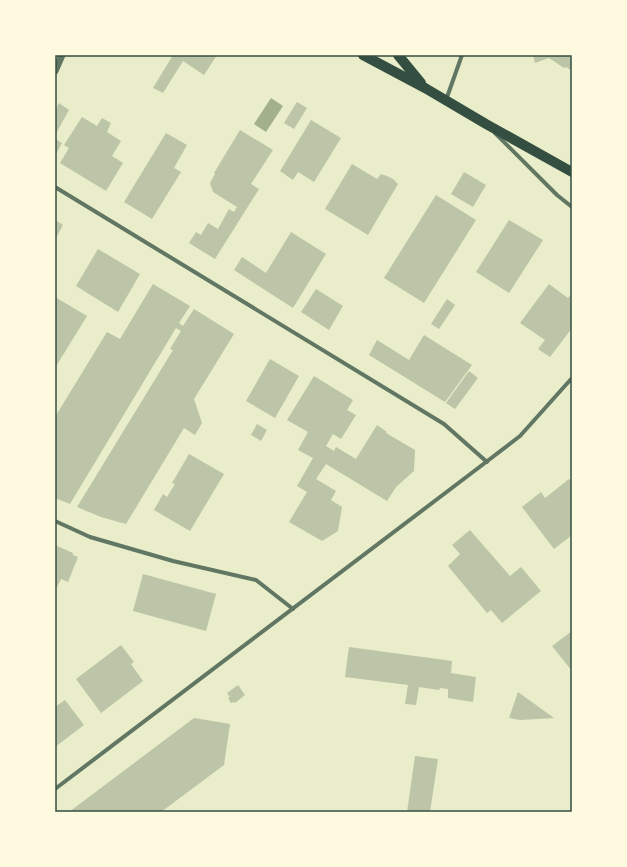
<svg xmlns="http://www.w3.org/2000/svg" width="627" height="867" font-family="Lora,serif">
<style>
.water{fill:#a3b18a}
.building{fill:#bcc5a7}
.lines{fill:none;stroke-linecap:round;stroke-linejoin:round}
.minor{stroke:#617663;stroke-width:4}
.tertiary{stroke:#617663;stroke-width:7}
.primary{stroke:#344e41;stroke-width:10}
.neatline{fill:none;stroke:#344e41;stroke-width:1.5}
</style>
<rect width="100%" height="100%" fill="#e9edc9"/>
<!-- water -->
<path class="water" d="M271 98 283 106 266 132 254 124Z"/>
<!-- building -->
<g class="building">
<path d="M173 55 178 57 179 55H217L204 75 183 61 163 93 153 88Z"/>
<path d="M533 55H572V71L566 67 564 68 549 58 535 63Z"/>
<path d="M297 102 307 108 294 129 284 123Z"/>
<path d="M59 103 69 110 55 135V111Z"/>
<path d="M82 117 97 126 102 118 111 123 107 132 121 141 112 156 123 163 106 191 60 163 69 148 64 145Z"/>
<path d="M311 120 341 138 314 182 298 172 293 180 280 171Z"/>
<path d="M240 130 273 150 251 184 259 189 215 259 189 243 196 232 201 235 208 223 218 229 229 209 234 212 237 207 213 192 210 183 215 174 214 173Z"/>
<path d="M166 133 187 145 174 168 181 172 152 219 124 202Z"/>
<path d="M55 139 62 143 55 156Z"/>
<path d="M352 164 377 179 381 174 387 176 393 179 398 184 368 235 325 209Z"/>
<path d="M464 172 486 185 473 207 451 194Z"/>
<path d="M436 195 476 220 424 303 384 278Z"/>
<path d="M55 220 63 225 55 240Z"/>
<path d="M509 220 543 240 509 293 476 272Z"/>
<path d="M291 232 326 254 293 308 234 270 242 257 266 273Z"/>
<path d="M98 249 140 274 118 312 76 286Z"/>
<path d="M153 284 190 306 179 323 183 326 194 309 234 334 194 399 202 423 195 435 184 428 126 524 101 517 77 507 173 350 170 349 181 331 176 328 70 504 55 498V417L107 332 120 339Z"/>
<path d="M549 284 568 298 572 293V328L550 357 538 349 545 340 520 323Z"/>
<path d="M316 289 343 306 329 330 301 312Z"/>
<path d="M55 297 87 316 55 368Z"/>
<path d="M447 299 455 305 439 329 431 324Z"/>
<path d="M424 335 472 365 445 402 369 355 377 340 409 360Z"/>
<path d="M270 359 299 376 275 418 246 401Z"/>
<path d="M469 371 478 378 455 409 446 403Z"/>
<path d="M314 376 353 400 347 410 356 415 341 439 333 434 326 446 334 451 336 447 356 459 377 425 387 432 386 433 415 450 414 471 396 487 387 501 326 464 316 479 336 491 331 500 342 507 338 531 322 541 289 522 307 492 297 486 313 458 298 450 308 432 287 420Z"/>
<path d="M257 424 267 430 261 441 251 435Z"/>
<path d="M189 454 224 474 190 531 154 510 163 494 167 497 175 484 172 483Z"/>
<path d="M569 479 572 482V535L554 549 522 507 541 492 545 498Z"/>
<path d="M470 530 510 576 521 567 541 591 502 623 491 610 487 613 448 566 460 554 452 545Z"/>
<path d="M55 545 73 553V555L78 557 68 582 61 579 57 587 55 586Z"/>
<path d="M143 574 216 594 206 631 133 611Z"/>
<path d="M572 631V671L552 646Z"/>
<path d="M121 645 134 662 131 664 143 681 101 713 76 679Z"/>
<path d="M349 647 452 661 451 673 476 677 473 702 448 698V689L440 688 439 690 419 687 416 705 405 704 408 685 345 677Z"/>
<path d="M238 685 245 695 235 703 234 702 231 703 228 698 230 697 227 693Z"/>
<path d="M518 692 554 718 520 720 509 718Z"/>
<path d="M65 700 84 725 55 747V707Z"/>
<path d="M194 718 230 724 224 765 161 812H69Z"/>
<path d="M415 756 438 759 430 812H407Z"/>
</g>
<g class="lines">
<!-- minor -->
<g class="minor">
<path d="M446 100 462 55"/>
<path d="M495 133 557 195 572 207"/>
<path d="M55 187 444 424 487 462"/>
<path d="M55 521 90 537 173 561 256 580 293 609"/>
<path d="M55 789 469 475 520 436 572 378"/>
</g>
<!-- tertiary -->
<path class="tertiary" d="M55 71 62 55"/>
<!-- primary -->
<g class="primary">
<path d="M363 55 425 88 486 124 572 172"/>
<path d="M398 55 421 83"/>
</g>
</g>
<!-- border -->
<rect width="627" height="867" fill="none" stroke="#fefae0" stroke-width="112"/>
<rect x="56" y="56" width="515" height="755" class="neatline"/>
</svg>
